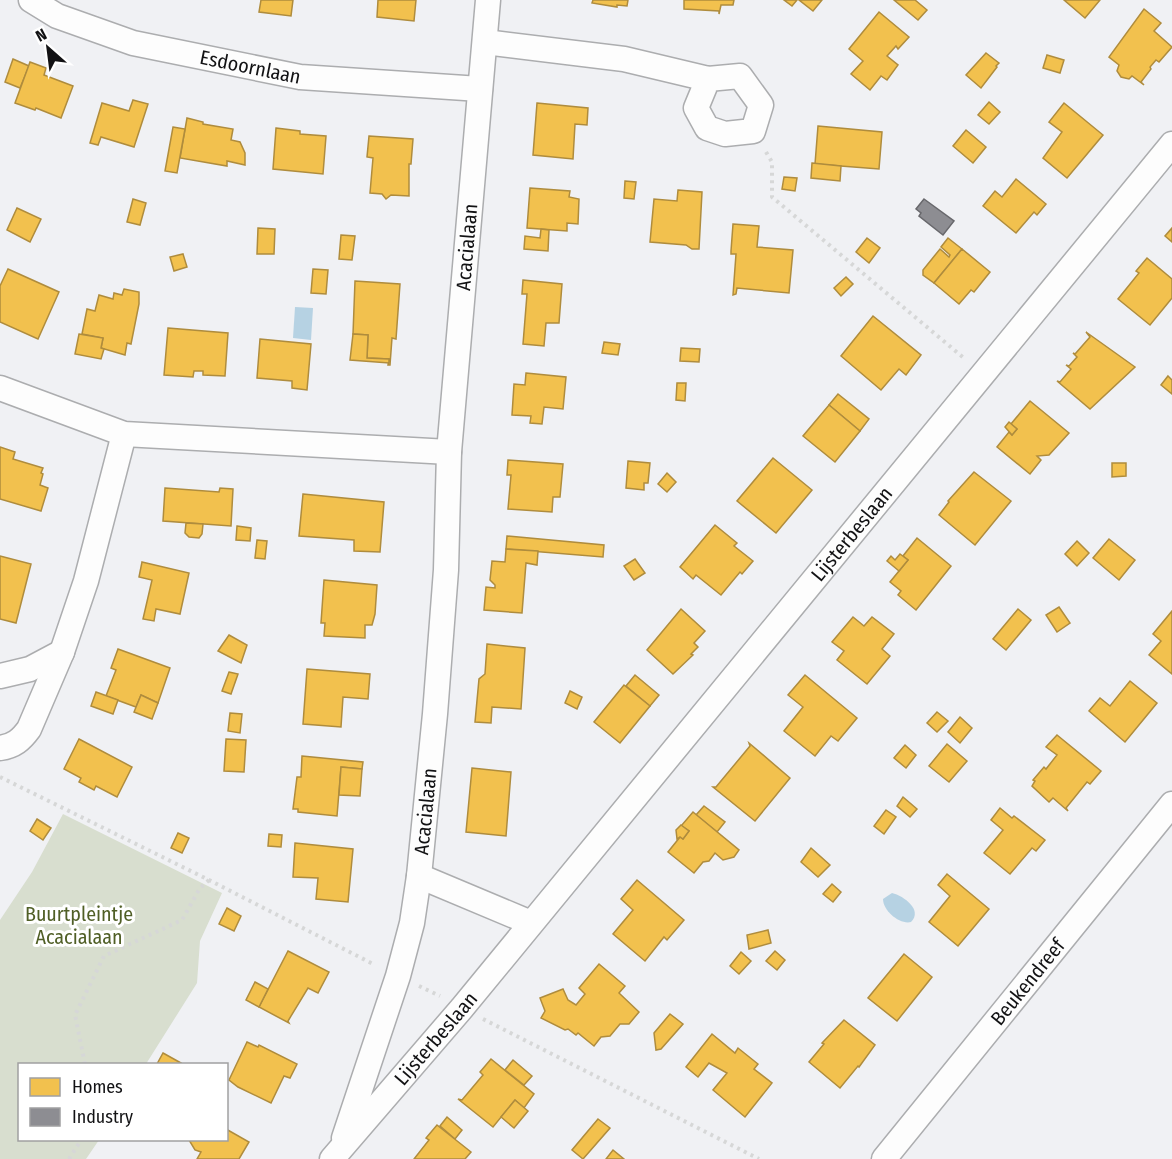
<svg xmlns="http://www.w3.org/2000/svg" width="1172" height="1159" font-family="'Fira Sans Condensed',sans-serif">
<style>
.green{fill:#d8decf}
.water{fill:#b6d2e3}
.homes{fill:#f2c14e;stroke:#af8c3d;stroke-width:1.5}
.industry{fill:#8d8d92;stroke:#68686c;stroke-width:1.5}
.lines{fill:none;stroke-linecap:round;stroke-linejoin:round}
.minor-casing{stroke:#acadaf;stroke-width:27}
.path{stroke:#d6d7d7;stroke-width:4;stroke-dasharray:3 4.5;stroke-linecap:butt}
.minor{stroke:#fdfdfd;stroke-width:24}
.labels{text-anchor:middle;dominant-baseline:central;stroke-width:6;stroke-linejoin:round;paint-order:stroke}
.street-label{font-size:20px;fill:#121214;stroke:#fff}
.park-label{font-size:20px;fill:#505f26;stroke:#fff}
</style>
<rect width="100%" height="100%" fill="#f0f1f4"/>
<!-- green -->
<path class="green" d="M63 814 222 893 200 941 197 983 146 1064H20V1140H99L86 1159H0V920L32 872Z"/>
<!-- water -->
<g class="water">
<path d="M295 307 313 308 311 340 293 338Z"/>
<path d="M892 893C904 896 923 910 911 922 900 925 883 911 883 899Z"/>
</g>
<!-- homes -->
<g class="homes">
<path d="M261 0H293L291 16 259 12Z"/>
<path d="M378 0H416L414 21 377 17Z"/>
<path d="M593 0H628L627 6 617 5V7L592 3Z"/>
<path d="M684 0H734L733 5H721L719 14V11L684 9Z"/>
<path d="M784 0H797L792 6Z"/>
<path d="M799 0H822L813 11Z"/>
<path d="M894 0H915L927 10 918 20Z"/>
<path d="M1064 0H1100L1085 18Z"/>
<path d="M1144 9 1161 23 1154 31 1172 47 1159 62 1156 60 1150 67 1151 69 1141 82 1144 85 1132 76 1129 79 1121 77 1117 71 1119 65 1109 57Z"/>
<path d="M879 12 909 37 898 49 896 46 887 56 898 65 887 80 881 76 870 90 851 74 863 61 849 49Z"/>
<path d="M986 53 999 63 996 66 997 67 981 88 966 75Z"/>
<path d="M1047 55 1064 60 1060 73 1043 68Z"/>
<path d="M13 59 29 66 20 88 5 82Z"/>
<path d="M30 62 46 68 44 75 73 86 61 118 36 108 35 110 15 103Z"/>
<path d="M133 100 148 104 134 147 101 137 98 145 90 143 102 103 129 111Z"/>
<path d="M989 102 1000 112 989 124 978 115Z"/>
<path d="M537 103 588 108 587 125 575 124 573 159 533 155Z"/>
<path d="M1064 103 1103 135 1067 178 1043 158 1062 132 1049 122Z"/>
<path d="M187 118 203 122V124L233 129 231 140 240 142 245 153V165L227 161V166L180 158Z"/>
<path d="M818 126 882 132 879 169 815 164Z"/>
<path d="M173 127 185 129 177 173 165 171Z"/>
<path d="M276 128 300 131V134L326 136 323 174 273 169Z"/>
<path d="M966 130 986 147 973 163 953 146Z"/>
<path d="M369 136 413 139 411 164H409V196L391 195 386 199 382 194 370 193 373 158 367 157Z"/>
<path d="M812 163 841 166 840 181 811 178Z"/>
<path d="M784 177 797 178 795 191 782 189Z"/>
<path d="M1016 179 1046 204 1037 215 1034 212 1016 233 983 206 995 191 1002 197Z"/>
<path d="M625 181 636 182 634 199 624 198Z"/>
<path d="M530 188 570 191 569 197 579 199 578 224 567 223V231L527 228Z"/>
<path d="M678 190 702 192 699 249H692L686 245 650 242 654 199 677 201Z"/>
<path d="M133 199 146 203 140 225 127 222Z"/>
<path d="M17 208 41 219 30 242 7 230Z"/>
<path d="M733 224 759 226 757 247 793 250 789 293 737 288 736 294 733 295 736 254H731V251Z"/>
<path d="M258 228 275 229 274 254H257Z"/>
<path d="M1172 228V242L1165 236Z"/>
<path d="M541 229 549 230 548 251 524 249 525 236 540 238Z"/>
<path d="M341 235 355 236 352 260 339 259Z"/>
<path d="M867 238 880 248 869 263 856 252Z"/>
<path d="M948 238 962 249 934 283 923 275V270L940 249 949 257 950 255 941 247Z"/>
<path d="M962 249 990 272 974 292 971 290 959 304 934 283Z"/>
<path d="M183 254 187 267 174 271 170 257Z"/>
<path d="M1147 258 1172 279V298L1150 325 1118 299 1139 273 1136 271Z"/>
<path d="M8 269 59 292 38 339 0 322V286Z"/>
<path d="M313 269 328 270 326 294 311 293Z"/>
<path d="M846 277 853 284 841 296 834 288Z"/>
<path d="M523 280 562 284 559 323H546L544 346 523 344 527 294H522Z"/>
<path d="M355 281 400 284 396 339 392 338 390 365H388L389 359 367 358 368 335 353 334Z"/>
<path d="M124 289 139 292V304L131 344 127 343 125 355 101 348 103 338 82 334 87 309 95 311 99 295 113 299 114 293 122 295Z"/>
<path d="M873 316 921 355 906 375 899 369 881 390 841 356Z"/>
<path d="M168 328 228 333 225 376 203 375V371H194L193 377 164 375Z"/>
<path d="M1086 332 1135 367 1090 409 1057 381 1060 382 1071 369 1066 365 1069 366 1077 357 1073 353 1075 354 1090 337Z"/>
<path d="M79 334 103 338 101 348 104 349 101 359 75 354Z"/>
<path d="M353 334 368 335 367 358 389 359V363L350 360Z"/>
<path d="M260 339 311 344 307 390 292 388V381L257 378Z"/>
<path d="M604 342 620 344 618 355 602 353Z"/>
<path d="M681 348 700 349 699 362 680 361Z"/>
<path d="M526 373 566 377 563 409 544 407 542 424 530 423 531 416 512 415 514 384 525 385Z"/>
<path d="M1168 376 1172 380V394L1161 385Z"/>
<path d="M677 383H686L685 401 676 400Z"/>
<path d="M838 394 869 419 860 431 829 405Z"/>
<path d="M1030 401 1069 433 1049 455 1037 456 1041 460 1030 474 997 447 1009 432 1012 435 1017 429 1011 424Z"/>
<path d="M829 405 860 431 835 462 803 436Z"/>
<path d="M1009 422 1017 429 1012 435 1005 427Z"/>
<path d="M0 447 15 452 13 459 43 468 41 473 43 474 40 485 48 488 41 511 0 499Z"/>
<path d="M773 458 812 490 776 533 737 501Z"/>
<path d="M508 460 563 464 560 497H553L552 512 508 509 511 475H507Z"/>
<path d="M628 461 650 463 648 483H644V490L626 488Z"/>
<path d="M1112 463H1126V476L1112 477Z"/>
<path d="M974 472 1011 501 975 545 939 515 949 502 948 501Z"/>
<path d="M667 473 676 482 667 492 658 484Z"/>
<path d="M165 488 219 492 220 488 233 489 231 526 163 521Z"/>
<path d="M303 494 384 502 380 552 354 551V540L299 536Z"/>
<path d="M186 523 203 524 202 534 199 538 189 537 185 533Z"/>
<path d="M715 525 737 543 734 546 753 561 742 574 740 572 721 595 696 575 693 579 680 567Z"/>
<path d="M237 526 251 528 250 541 236 540Z"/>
<path d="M507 536 604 545 603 557 506 549Z"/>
<path d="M917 538 951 566 916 610 898 595 901 591 890 582 908 560 903 556Z"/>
<path d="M1109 539 1135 560 1119 580 1093 558Z"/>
<path d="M257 540 267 541 265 559 255 558Z"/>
<path d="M1077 541 1089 553 1077 566 1065 554Z"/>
<path d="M506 549 538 551 537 565 526 563 522 613 484 610 486 587 495 588V585L490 580 492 561 505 562Z"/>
<path d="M900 554 908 560 899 571 887 561 891 556 895 560Z"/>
<path d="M0 556 31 564 16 623 0 619Z"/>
<path d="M635 559 645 573 634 580 624 566Z"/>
<path d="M142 562 189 573 180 614 156 609 154 621 143 619 152 580 139 577Z"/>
<path d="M324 580 377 585 375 614 372 625H365V638L324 636 325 623H321Z"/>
<path d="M1059 607 1070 623 1057 632 1046 615Z"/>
<path d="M681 609 705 631 694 643 698 647 691 654 693 655 673 674 647 650Z"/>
<path d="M1018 609 1031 620 1006 650 993 639Z"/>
<path d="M1172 611V674L1149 655 1161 641 1153 634Z"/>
<path d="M853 617 864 626 872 617 894 634 882 649 890 656 867 684 837 660 844 651 832 642Z"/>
<path d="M229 635 247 645 241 663 218 651Z"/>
<path d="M487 644 525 648 521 709 492 707 491 723 475 722 479 679 485 674Z"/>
<path d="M118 649 170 668 158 703 141 695 136 707 106 696 116 670 111 668Z"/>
<path d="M307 669 370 674 368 699 343 697 341 727 303 724Z"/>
<path d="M229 672 238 674 231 694 222 691Z"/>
<path d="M635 675 659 695 650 706 626 686Z"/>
<path d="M805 675 857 718 838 741 831 736 815 756 784 731 803 707 788 695Z"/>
<path d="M1130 681 1157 703 1125 742 1089 711 1100 698 1110 706Z"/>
<path d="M624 685 650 706 620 743 594 722Z"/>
<path d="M570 691 582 697 577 709 565 703Z"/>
<path d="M96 692 118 700 113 714 91 706Z"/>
<path d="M141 695 158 703 152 719 134 712Z"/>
<path d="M937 712 948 721 937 732 927 723Z"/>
<path d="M230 713 242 714 240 733 228 731Z"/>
<path d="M960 717 972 728 960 743 948 732Z"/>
<path d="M1057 735 1101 771 1090 784 1087 782 1066 808 1068 811 1053 798 1049 802 1032 786 1035 781 1033 780 1044 767 1046 769 1057 755 1046 747Z"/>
<path d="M79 739 132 767 117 797 96 786 94 790 79 782 81 778 64 769Z"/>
<path d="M226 739 246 740 244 772 224 771Z"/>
<path d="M749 743 790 778 755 821 713 787H716L750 746Z"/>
<path d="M947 744 967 761 949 782 929 766Z"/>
<path d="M905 745 916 755 906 768 894 758Z"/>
<path d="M302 756 363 762 362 769 341 767 337 816 298 812V809H293L297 777H301Z"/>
<path d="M341 767 362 769 360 796 339 795Z"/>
<path d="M472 768 511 772 506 836 466 832Z"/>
<path d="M903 797 917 809 910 817 897 806Z"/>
<path d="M704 806 725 822 717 832 696 815Z"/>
<path d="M1000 808 1012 818 1014 816 1045 840 1036 851 1032 848 1010 874 984 853 1003 830 991 820Z"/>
<path d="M886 810 896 817 884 834 874 826Z"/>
<path d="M693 812 739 850 734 857 723 860 715 853 709 861 703 862 694 873 668 852 680 837 683 839 689 831 681 826Z"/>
<path d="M37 819 51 828 43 840 30 831Z"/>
<path d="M681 825 689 831 683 839 680 837 677 839 676 830Z"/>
<path d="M178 833 189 838 182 853 171 848Z"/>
<path d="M269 834 282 835 281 847 268 846Z"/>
<path d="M295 843 353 849 348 902 316 899 318 878 293 877Z"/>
<path d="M811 848 830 865 818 877 801 862Z"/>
<path d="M947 874 989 909 958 946 929 922 950 896 938 885Z"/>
<path d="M637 880 684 920 667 940 664 937 645 961 613 934 633 910 621 899Z"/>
<path d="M832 884 841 892 833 902 823 894Z"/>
<path d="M227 908 241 916 234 931 219 924Z"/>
<path d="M768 930 771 943 749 949 747 935Z"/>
<path d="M288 951 329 972 318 993 308 988 288 1021 289 1023 259 1007Z"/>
<path d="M775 951 785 960 777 970 766 961Z"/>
<path d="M741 952 751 961 739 974 730 966Z"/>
<path d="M904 954 932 977 897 1021 868 998Z"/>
<path d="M599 964 625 986 619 993 639 1012 629 1024H620L610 1036 601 1037 594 1046 578 1033 576 1035 568 1029 565 1030 541 1018 545 1011 540 998 563 989 568 1000 576 1005 585 994 579 988Z"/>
<path d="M255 982 268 989 259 1007 246 1000Z"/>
<path d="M670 1014 683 1024 661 1049 656 1050 654 1033Z"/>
<path d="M844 1020 875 1045 859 1067 858 1066 840 1088 809 1062 824 1044 822 1043Z"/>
<path d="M712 1034 735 1053 738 1048 758 1064 754 1069 772 1083 745 1117 713 1090 727 1073 709 1063 698 1077 686 1067Z"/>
<path d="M247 1042 258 1047 259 1045 297 1064 290 1078 284 1076 271 1103 238 1087 229 1080Z"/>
<path d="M163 1053 181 1063 180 1064H157Z"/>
<path d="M491 1059 534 1094 524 1108 515 1100 493 1127 458 1099 462 1100 483 1075 480 1072Z"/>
<path d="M513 1060 532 1076 524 1085 505 1070Z"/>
<path d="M515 1100 528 1111 514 1128 501 1117Z"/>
<path d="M447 1117 462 1130 455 1139 440 1126Z"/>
<path d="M598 1119 610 1128 583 1159 572 1150Z"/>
<path d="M437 1125 471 1152 465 1159H414L429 1140 426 1138Z"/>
<path d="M226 1129 249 1142 239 1159H197L201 1152 195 1150 189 1140H226Z"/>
<path d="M613 1150 624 1159H606Z"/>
</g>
<!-- industry -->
<path class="industry" d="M924 199 954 221 943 235 919 216 921 213 916 209Z"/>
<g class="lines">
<!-- minor casing -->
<g class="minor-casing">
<g id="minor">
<path id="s1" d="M31 0 57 16 133 43 300 77 480 89"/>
<path d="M485 42 624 59 708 79 740 76 761 105 753 131 725 134 707 128 696 108 708 79"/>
<path d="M0 388 124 434 449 452"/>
<path d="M0 676 30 669 62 652"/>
<path d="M0 748C14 746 21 740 29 729L62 652 86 581 124 434"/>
<path d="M419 876 531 923"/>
<path id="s2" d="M344 1138 398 976 412 923 419 876 435 714 446 570 449 452 488 0"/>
<path id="s3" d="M332 1159 462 1008 1172 144"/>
<path id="s4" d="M884 1159 1172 804"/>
</g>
</g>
<!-- path -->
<g class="path">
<path d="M766 152 772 162V197L965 359"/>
<path d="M0 777 209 880 375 965"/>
<path d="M419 986 440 996"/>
<path d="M483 1019 759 1159"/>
<path d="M85 1064 75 1015 104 956 182 920 200 888 209 880"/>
<path d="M69 1159 81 1140"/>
</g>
<!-- minor -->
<use href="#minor" class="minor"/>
</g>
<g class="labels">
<!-- street labels -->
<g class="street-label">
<text stroke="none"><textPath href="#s1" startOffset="231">Esdoornlaan</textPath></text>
<text stroke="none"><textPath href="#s2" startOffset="904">Acacialaan</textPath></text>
<text stroke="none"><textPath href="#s3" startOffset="813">Lijsterbeslaan</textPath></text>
<text stroke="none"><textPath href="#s2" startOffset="338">Acacialaan</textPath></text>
<text stroke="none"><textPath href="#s4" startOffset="228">Beukendreef</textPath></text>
<text stroke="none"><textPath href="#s3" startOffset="159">Lijsterbeslaan</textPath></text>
</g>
<!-- park labels -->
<g class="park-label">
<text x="79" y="914">Buurtpleintje<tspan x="79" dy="23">Acacialaan</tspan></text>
</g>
</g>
<!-- legend -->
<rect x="18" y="1063" width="210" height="78" fill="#ffffff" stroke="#a0a0a1" stroke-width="1.5"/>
<rect x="30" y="1078" width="30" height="18" fill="#f2c14e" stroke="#a0a0a1" stroke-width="1.5"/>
<text x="72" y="1093" font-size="18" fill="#121214">Homes</text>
<rect x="30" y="1108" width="30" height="18" fill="#8d8d92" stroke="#a0a0a1" stroke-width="1.5"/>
<text x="72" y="1123" font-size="18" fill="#121214">Industry</text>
<!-- north arrow -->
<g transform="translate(48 48) rotate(332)" stroke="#ffffff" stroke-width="4.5" paint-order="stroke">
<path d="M0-4.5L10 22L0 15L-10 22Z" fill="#121214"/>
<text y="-9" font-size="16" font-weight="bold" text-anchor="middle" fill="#121214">N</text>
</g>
</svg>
